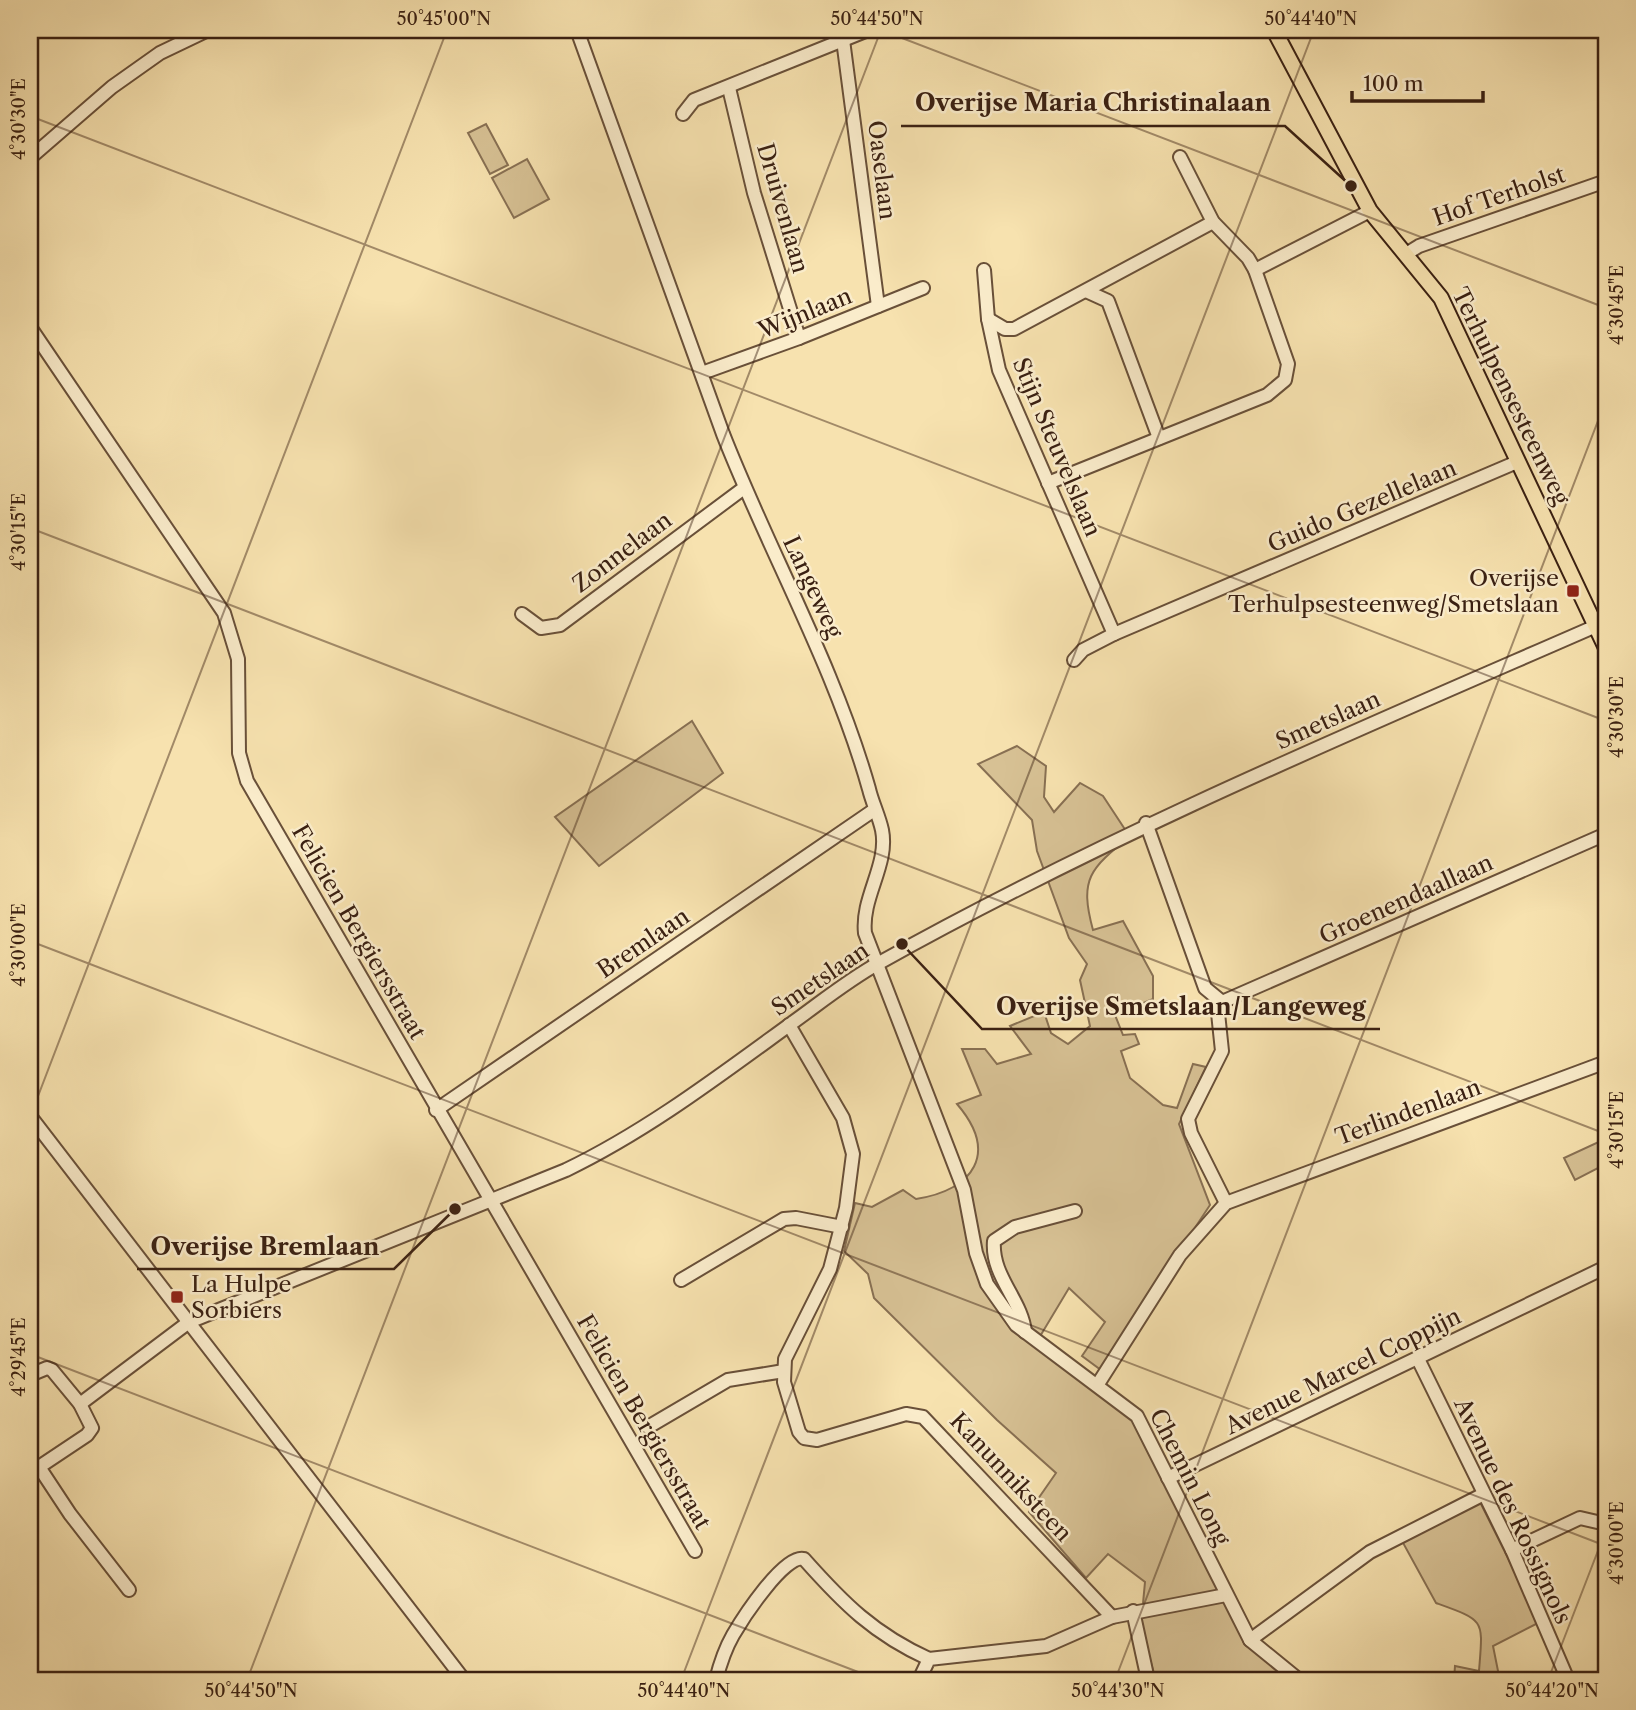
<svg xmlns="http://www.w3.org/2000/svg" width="1636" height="1710" font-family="'Libre Caslon Text',serif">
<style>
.green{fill:#d7c194;stroke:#887053;stroke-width:2}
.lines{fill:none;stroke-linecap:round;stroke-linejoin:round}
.minor-casing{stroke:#695039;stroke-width:16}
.major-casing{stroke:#3a2012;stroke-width:18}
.minor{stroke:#faeccb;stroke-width:12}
.major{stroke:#f7e2af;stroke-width:14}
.ticks{fill:none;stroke:#3a2012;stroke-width:2;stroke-opacity:0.45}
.poi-dot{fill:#8f2418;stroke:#faeccb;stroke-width:2.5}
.labels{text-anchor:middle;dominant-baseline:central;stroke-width:5;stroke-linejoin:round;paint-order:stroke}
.street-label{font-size:23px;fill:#3a2012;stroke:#faeccb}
.poi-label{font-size:23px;fill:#3a2012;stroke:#faeccb;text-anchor:end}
.leader{fill:none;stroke:#3a2012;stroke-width:2.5}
.callout-dot{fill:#3a2012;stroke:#faeccb;stroke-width:2.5}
.callout-label{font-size:24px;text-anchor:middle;font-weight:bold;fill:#3a2012;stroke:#faeccb;stroke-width:5;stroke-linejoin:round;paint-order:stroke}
.neatline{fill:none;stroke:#3a2012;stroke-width:2.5}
.ticks-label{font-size:18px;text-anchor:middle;fill:#3a2012}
</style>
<rect width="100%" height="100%" fill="#f7e2af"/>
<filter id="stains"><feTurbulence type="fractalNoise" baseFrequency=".00286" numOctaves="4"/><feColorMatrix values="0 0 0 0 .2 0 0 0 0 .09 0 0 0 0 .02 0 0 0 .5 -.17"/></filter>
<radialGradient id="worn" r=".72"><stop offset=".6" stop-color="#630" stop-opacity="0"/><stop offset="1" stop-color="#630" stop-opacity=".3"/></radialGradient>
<!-- green -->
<g class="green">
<path d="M486 124 508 165 490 174 468 133Z"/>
<path d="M527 159 549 199 514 218 492 178Z"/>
<path d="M692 721 723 773 599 866 555 817Z"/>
<path d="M1017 746 1046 766 1044 797 1054 812 1080 783 1103 796 1130 837C1090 868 1079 879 1093 930L1123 921 1153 976V999L1115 1015 1123 1035 1135 1034 1139 1044 1121 1051 1130 1078 1163 1105 1177 1108 1193 1064 1206 1067 1179 1124 1210 1205 1101 1370 1082 1356 1105 1322 1069 1288 1039 1338 1135 1422 1225 1601 1282 1664 1306 1680H1197L1194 1673 1155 1678 1141 1625 1145 1582 1108 1554 1086 1578 1029 1512 1056 1473 997 1420 874 1298 868 1274 844 1251 855 1203 872 1207 903 1190 916 1199C974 1190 999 1153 957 1104L981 1095 962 1049H985L997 1064 1031 1054 1010 1026 1044 1012 1051 1033 1068 1044 1090 1026 1080 980 1087 964 1069 938 1037 851 1032 820 978 764Z"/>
<path d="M1605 1139 1606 1164 1575 1180 1564 1158Z"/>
<path d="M1478 1498 1540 1622 1493 1646 1499 1676 1518 1680H1454L1455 1666 1479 1671C1483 1619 1486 1621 1436 1603L1402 1541Z"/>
</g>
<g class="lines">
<!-- minor casing -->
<g class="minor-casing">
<g id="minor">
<path d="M577 30 723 434C770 554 834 665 869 789 872 802 879 816 882 830 889 865 861 897 865 933L964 1190 976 1253 987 1284 1016 1325 1137 1416 1250 1640 1299 1680"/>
<path d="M843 40 878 306"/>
<path d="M729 88 754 193 799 338"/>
<path d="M683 114 694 100 868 30"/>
<path d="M30 158 112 87 160 53 208 30"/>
<path d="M1406 254 1419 246 1606 181"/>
<path d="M984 270 988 319 999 370 1114 634"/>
<path d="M1255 270 1370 211"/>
<path d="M1086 291 1108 301 1159 438"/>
<path d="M988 319 1005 329H1014L1213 222"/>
<path d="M30 327 224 613 238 659 239 753 247 781 695 1551"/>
<path d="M702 373 799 338 923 288"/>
<path d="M1048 483 1267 395 1285 380 1288 364 1255 270 1248 258 1213 222 1180 157"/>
<path d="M522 614 541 628 560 625 744 488"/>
<path d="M1074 660 1083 650 1114 634 1517 462"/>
<path d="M1146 823 1205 988 1222 1002 1218 1013 1222 1051 1188 1119 1191 1133 1226 1203"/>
<path d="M1222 1002 1606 834"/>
<path d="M789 1025 843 1118 853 1154 846 1208 830 1269 785 1359 784 1382 799 1432 804 1438 817 1440 906 1414 923 1417 1112 1617"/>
<path d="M436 1110 874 810"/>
<path d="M30 1116 464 1680"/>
<path d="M681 1280 784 1219 796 1218 842 1227"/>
<path d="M1025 1332C1022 1300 991 1276 994 1241L1015 1227 1075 1211"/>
<path d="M1418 1359 1512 1550 1568 1680"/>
<path d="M30 1375 47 1368 52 1370 80 1404 92 1428 87 1435 30 1473"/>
<path d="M1098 1384 1180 1255 1226 1203 1606 1062"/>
<path d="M80 1404 189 1322 566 1170C647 1131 719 1076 792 1023 820 1003 848 980 879 963 1110 834 1353 732 1596 626"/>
<path d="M648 1427 728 1380 784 1371"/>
<path d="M39 1467 70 1514 129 1590"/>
<path d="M1168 1478 1606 1267"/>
<path d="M1512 1550 1580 1518 1606 1524"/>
<path d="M1133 1611 1148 1680"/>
<path d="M1250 1640 1370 1552 1482 1495"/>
<path d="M182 1679 183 1680"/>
<path d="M716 1680C720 1664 725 1649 733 1635 743 1618 785 1553 804 1559 844 1604 874 1634 929 1659"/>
<path d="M919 1680 929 1659 1046 1646 1112 1617 1226 1595"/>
</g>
</g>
<!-- major casing -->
<g class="major-casing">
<path id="major" d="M1274 30 1370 211 1441 298 1606 648"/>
</g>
<!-- minor -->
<use href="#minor" class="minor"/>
<!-- major -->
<use href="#major" class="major"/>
</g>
<!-- ticks -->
<path class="ticks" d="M881 30 1606 308M30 116 1606 721M30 528 1606 1134M30 941 1606 1546M30 1117 447 30M30 1354 879 1680M247 1680 881 30M681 1680 1314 30M1115 1680 1606 400M1548 1680 1606 1530"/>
<!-- markers -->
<g class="poi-dot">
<rect x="1566" y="584" width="14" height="14" rx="3.5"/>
<rect x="170" y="1290" width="14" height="14" rx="3.5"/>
</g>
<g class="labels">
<!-- street labels -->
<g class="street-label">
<text transform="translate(882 170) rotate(83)">Oaselaan</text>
<text transform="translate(1499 196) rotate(-19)">Hof Terholst</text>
<text transform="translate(783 208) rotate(74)">Druivenlaan</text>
<text transform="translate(805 313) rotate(-22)">Wijnlaan</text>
<text transform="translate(1511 396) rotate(64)">Terhulpensesteenweg</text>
<text transform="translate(1057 447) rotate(67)">Stijn Steuvelslaan</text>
<text transform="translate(1362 506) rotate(-23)">Guido Gezellelaan</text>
<text transform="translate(622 552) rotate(-37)">Zonnelaan</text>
<text transform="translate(813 587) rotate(65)">Langeweg</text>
<text transform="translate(1328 720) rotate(-24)">Smetslaan</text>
<text transform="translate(1406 899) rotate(-24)">Groenendaallaan</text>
<text transform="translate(359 932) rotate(60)">Felicien Bergiersstraat</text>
<text transform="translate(643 943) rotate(-34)">Bremlaan</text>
<text transform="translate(820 979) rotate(-34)">Smetslaan</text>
<text transform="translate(1408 1112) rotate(-20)">Terlindenlaan</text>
<text transform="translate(1343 1371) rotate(-26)">Avenue Marcel Coppijn</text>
<text transform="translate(644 1422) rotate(60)">Felicien Bergiersstraat</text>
<text transform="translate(1011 1477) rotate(47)">Kanunniksteen</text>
<text transform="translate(1190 1477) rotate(63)">Chemin Long</text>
<text transform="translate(1513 1511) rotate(65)">Avenue des Rossignols</text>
</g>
<!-- poi labels -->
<g class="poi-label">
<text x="1559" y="578">Overijse<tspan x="1559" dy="26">Terhulpsesteenweg/Smetslaan</tspan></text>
<text x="191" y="1284" text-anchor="start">La Hulpe<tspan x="191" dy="26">Sorbiers</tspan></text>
</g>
</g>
<!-- callouts -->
<path class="leader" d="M1351 186L1285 126H901M902 944L982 1029H1380M455 1209L394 1269H137"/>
<g class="callout-dot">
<circle cx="1351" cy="186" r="7"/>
<circle cx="902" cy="944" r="7"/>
<circle cx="455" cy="1209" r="7"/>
</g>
<g class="callout-label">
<text x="1093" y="111">Overijse Maria Christinalaan</text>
<text x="1181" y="1015">Overijse Smetslaan/Langeweg</text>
<text x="265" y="1255">Overijse Bremlaan</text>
</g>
<!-- margin -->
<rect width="1636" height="1710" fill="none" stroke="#f7e2af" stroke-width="77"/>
<!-- scale -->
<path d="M1352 91v10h131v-10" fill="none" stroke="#3a2012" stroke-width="3.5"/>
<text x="1363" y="91" font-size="21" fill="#3a2012" stroke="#faeccb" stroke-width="5" paint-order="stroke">100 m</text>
<rect x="38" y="38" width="1560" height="1634" class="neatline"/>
<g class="ticks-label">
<text x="444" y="25">50°45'00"N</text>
<text x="877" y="25">50°44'50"N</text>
<text x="1311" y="25">50°44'40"N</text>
<text transform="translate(19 119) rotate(-90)" y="6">4°30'30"E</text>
<text transform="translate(1617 305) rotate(-90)" y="6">4°30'45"E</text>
<text transform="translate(19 532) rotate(-90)" y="6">4°30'15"E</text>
<text transform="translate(1617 717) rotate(-90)" y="6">4°30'30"E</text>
<text transform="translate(19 945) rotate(-90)" y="6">4°30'00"E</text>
<text transform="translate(1617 1130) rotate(-90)" y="6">4°30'15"E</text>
<text transform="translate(19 1357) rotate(-90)" y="6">4°29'45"E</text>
<text transform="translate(1617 1543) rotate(-90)" y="6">4°30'00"E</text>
<text x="251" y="1697">50°44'50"N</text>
<text x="684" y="1697">50°44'40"N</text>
<text x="1118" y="1697">50°44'30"N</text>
<text x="1552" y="1697">50°44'20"N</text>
</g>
<rect width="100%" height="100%" filter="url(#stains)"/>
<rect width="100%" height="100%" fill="url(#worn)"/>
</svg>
